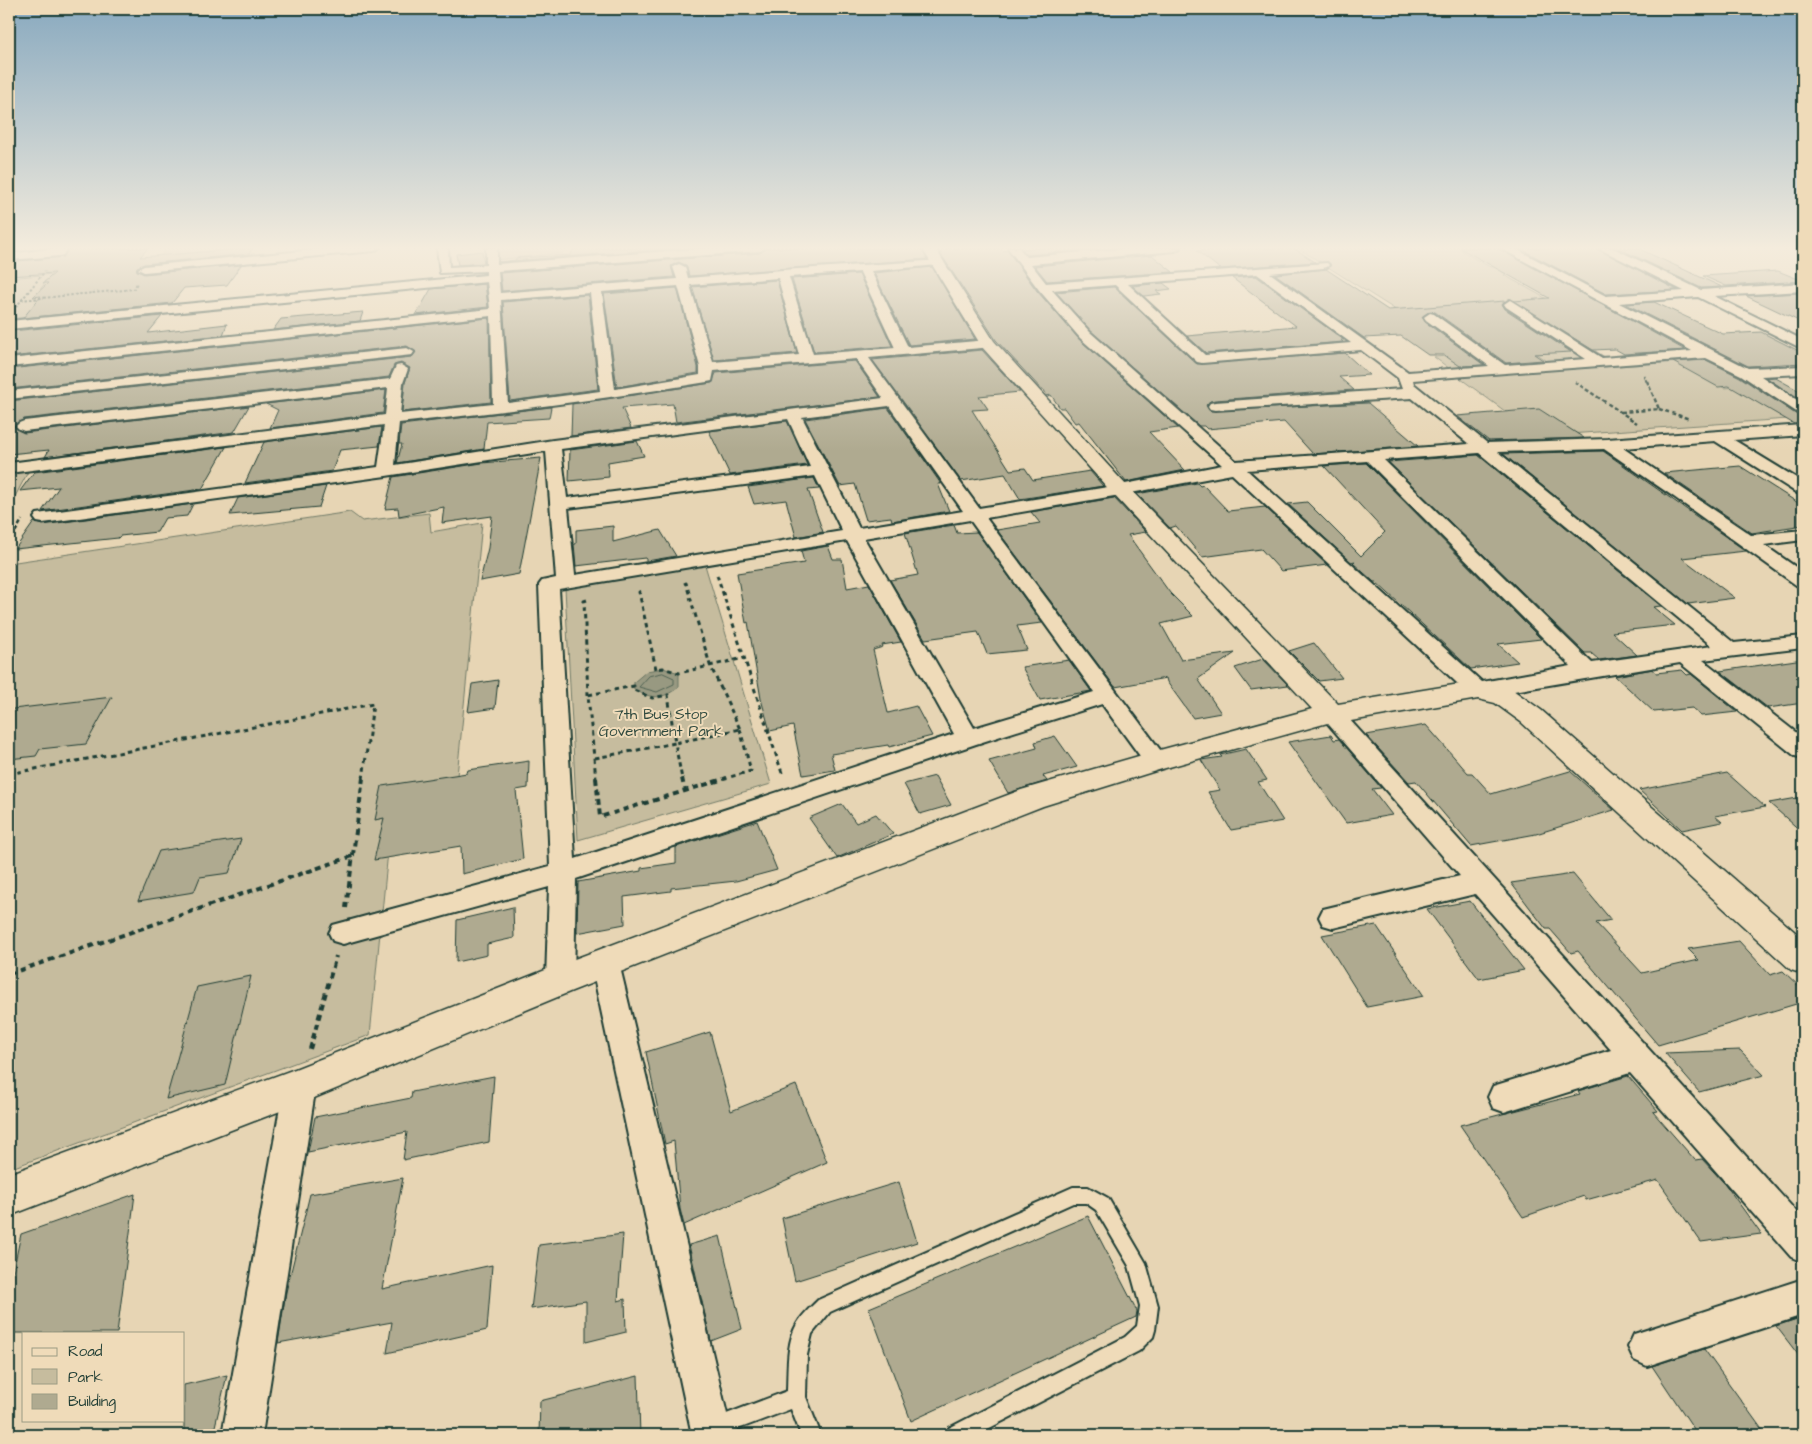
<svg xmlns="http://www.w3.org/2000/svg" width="1812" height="1444" font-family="'Architects Daughter',sans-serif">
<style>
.green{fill:#c6bc9e;stroke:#727c69}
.water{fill:#989981;stroke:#687462}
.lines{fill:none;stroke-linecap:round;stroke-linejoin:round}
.shore{stroke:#4f6253;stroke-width:1}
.building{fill:#afaa90;stroke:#1f3d34}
.lane-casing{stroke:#1f3d34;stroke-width:4}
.street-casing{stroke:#1f3d34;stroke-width:4}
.secondary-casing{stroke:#1f3d34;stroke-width:3}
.path-far3{stroke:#1f3d34;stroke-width:2;stroke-dasharray:2.5 2;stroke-linecap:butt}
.path-far2{stroke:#1f3d34;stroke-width:2.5;stroke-dasharray:4 2.5;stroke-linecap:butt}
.path-far1{stroke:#1f3d34;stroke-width:3;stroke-dasharray:4.5 4;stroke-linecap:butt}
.path{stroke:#1f3d34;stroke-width:4;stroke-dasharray:6 4.5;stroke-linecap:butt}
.lane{fill:#efdbb9;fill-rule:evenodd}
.street{fill:#efdbb9;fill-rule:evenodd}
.secondary{fill:#efdbb9;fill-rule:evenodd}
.labels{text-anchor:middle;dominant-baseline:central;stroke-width:4;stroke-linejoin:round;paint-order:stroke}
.park-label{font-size:15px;fill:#304a3f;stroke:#efdbb9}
</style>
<rect width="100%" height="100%" fill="#e7d5b4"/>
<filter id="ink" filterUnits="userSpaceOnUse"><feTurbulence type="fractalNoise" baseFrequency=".02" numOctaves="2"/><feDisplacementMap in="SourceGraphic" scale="10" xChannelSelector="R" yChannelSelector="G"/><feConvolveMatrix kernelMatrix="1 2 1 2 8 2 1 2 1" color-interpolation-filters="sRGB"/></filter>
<g filter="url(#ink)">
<!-- green -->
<g class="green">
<path d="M166 248H242L161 256Z"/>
<path d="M494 248H563V253L495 260Z"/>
<path d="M1298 248H1494L1462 251 1490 267 1528 264 1543 271 1504 275 1556 304 1554 325 1608 359 1549 363 1532 351 1571 348 1545 331 1526 332 1474 314 1511 311 1497 302 1425 308 1461 334 1498 331 1528 351 1488 354 1504 366 1450 369 1434 357 1474 354 1433 324 1394 327 1399 312Z"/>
<path d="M52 274 36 295 121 288 104 309 9 319V278Z"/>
<path d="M1680 362 1724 388 1755 386 1803 413V418L1539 436 1457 376Z"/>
<path d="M29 470 9 508V472Z"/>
<path d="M350 512 362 521 429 513 431 532 482 523 457 776 394 790 370 1035 9 1169V563Z"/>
<path d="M705 565 771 784 578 840 565 588Z"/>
</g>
<!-- water -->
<path class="water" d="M663 668 679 673V687C661 700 654 699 634 690V682L647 671Z"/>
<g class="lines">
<!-- shore -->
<path class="shore" d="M663 673 674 678V684L657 692 639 687 649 676Z"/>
</g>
<!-- building -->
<g class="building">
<path d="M69 248H148L140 257 253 248 249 254 144 264 137 267V271L144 274 241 265 227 285 184 288 172 303 23 318 41 296 33 297 48 283H43L55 273 9 276V268L17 261 63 257Z"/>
<path d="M589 248H679L499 262 516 260V258L571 255 573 249Z"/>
<path d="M767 248H920L927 259 689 276 686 265 678 262 671 266 674 277 502 291 500 273 760 253Z"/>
<path d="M937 248H1001L1003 251 1007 250 1037 291 1079 339 1178 428 1149 432 1185 470 1126 482 1079 422 1075 423 1064 408H1060L1051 395 1047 396 1044 390H1042L996 340Z"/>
<path d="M1034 248H1097V249L1027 255 1022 249Z"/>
<path d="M1234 248H1294L1315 262 1220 269 1197 251Z"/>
<path d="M1460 248H1498L1685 350 1624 354 1615 349 1593 350 1514 301 1549 298Z"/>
<path d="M1519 248H1596L1677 290 1606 294Z"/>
<path d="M1618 248H1637L1722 287 1701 288Z"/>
<path d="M482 251 484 263 458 265 456 254Z"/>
<path d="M1152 255 1173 272 1047 281 1035 266Z"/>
<path d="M932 267 975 339 909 345 874 273Z"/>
<path d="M1326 269 1388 310 1505 301 1502 304 1505 309 1571 352 1534 354 1543 360 1506 363 1435 312 1430 311 1422 317 1425 322 1484 365 1460 366 1444 355H1428L1401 336 1364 338 1275 274Z"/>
<path d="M1778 271 1803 281 1726 286 1703 276Z"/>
<path d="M859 274 892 346 814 352 792 279Z"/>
<path d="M1256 276 1344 340H1341L1343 342 1206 353 1187 336 1296 326 1232 278Z"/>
<path d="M777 280 797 353 714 360 692 287Z"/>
<path d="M1163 283 1171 289 1156 291 1161 294 1144 296 1132 286Z"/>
<path d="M485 284 488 307 416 315 431 289Z"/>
<path d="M1114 287 1197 364 1345 353 1369 375 1339 377 1354 390 1215 400 1210 401 1206 405 1210 411 1368 403 1418 446 1313 454 1284 422 1207 429 1204 426H1199L1091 331 1056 292Z"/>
<path d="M677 288 698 367V373L617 387 604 294Z"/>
<path d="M1803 293V323L1746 296Z"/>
<path d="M588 295 598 389 510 401 503 302Z"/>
<path d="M1654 302 1723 334 1761 332 1803 353V363L1748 366 1626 304Z"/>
<path d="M363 312 360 321 273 330 281 319Z"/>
<path d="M162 316 148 333 227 324 223 335 9 357V334L12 331Z"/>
<path d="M489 318 491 402 402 412 405 383 410 368 401 363 394 365 389 377 24 419 14 426 18 430 24 433 249 406 234 432 45 457 49 450 9 454V401L412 357 416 352 407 346 9 389V369Z"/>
<path d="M982 350 1020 392 979 396 988 409 972 410 1010 470 1025 468 1033 480 1090 471 1103 486 1020 499 1005 474 961 481 872 360Z"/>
<path d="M1706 360 1740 377 1797 415 1803 416V423L1794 424 1729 386 1718 387 1673 362Z"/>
<path d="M855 361 880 397 676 422 673 404 622 408 631 428 571 436 572 404 712 383 716 373Z"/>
<path d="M1774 377 1803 393V402L1767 378Z"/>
<path d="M386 390 383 413 270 428 278 410 266 404Z"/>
<path d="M551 407 549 418 487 422 484 449 397 463 402 444H399L401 425Z"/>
<path d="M888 408 941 484H938L949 511 892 521 891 517 866 520 855 484 840 486 805 419Z"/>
<path d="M1539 409 1584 438 1489 441 1457 416Z"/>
<path d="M787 421 807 465 730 475 709 431Z"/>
<path d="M382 427 379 446 340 450 332 471 245 483 264 442Z"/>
<path d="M637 441 644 456 608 462 609 477 569 481 570 450Z"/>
<path d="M226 447 202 489 42 511 59 487 20 491 34 472Z"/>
<path d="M1603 451 1746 551 1682 558 1735 598 1688 604 1503 454Z"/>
<path d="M1478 455 1661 606 1653 607 1675 625 1612 632 1637 655 1599 660 1591 653H1585L1388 462Z"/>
<path d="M541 458 519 574 480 581 488 548 492 516 442 523 444 507 399 516 398 508 385 509 393 477 482 463Z"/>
<path d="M1366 463 1541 639 1498 644 1518 662 1471 669 1376 582H1374L1353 563 1355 561 1351 562 1288 504 1307 502 1361 556 1385 532 1324 466Z"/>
<path d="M1740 466 1803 506V525L1752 533 1664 473Z"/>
<path d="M814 478 819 489 808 490 823 532 796 537 786 500 754 504 748 487Z"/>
<path d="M1197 483 1200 486 1203 485 1228 511 1265 507 1327 565 1281 571 1261 549 1202 557 1176 526 1170 528 1137 494Z"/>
<path d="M326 486 319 507 230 515 238 498Z"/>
<path d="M1114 498 1146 532 1128 535 1170 593 1193 616 1161 624 1181 660 1235 653 1198 679 1221 713 1193 718 1167 682 1166 678 1115 687 997 530 1040 523 1031 512Z"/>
<path d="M193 504 187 516 165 518 157 532 120 536 118 538 15 549 34 522 43 525Z"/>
<path d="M954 525 957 533 977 532 1042 623 1017 626 1027 650 987 654 978 632 925 639 890 580 918 575 905 533Z"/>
<path d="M613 526V542L660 530 676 556 647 561 645 558 576 566 574 544H576V530Z"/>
<path d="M828 546 833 559H842L847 588 869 584 901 642 882 645 883 647 873 650 888 713 916 706 932 736 889 747 888 745 831 754 835 770 803 775 793 726 770 731 761 699 748 622 746 623 737 573 804 563 801 551Z"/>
<path d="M1314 643 1342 678 1319 681 1289 651Z"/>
<path d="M1263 659 1288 685 1251 690 1235 668Z"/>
<path d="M1803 659V703L1768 708 1720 671Z"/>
<path d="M1069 660 1091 691 1040 700 1022 667Z"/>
<path d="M1653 669 1656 673 1682 670 1687 675 1691 674 1737 712 1701 716 1692 708 1654 712 1615 676Z"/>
<path d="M498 680 495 708 468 712 472 684Z"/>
<path d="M112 697 86 744 40 749 36 756 9 759V716L13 709Z"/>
<path d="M1426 725 1468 773H1472L1491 794 1570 771 1614 810 1536 834 1471 846 1416 781 1409 782 1366 735Z"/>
<path d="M1331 735 1334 740 1339 739 1381 788 1372 789 1392 815 1346 823 1288 742Z"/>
<path d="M1055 736 1077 767 1043 776 1047 781 1008 793 989 761 1037 748 1035 742Z"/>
<path d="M1246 749 1267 780 1258 782 1283 821 1231 830 1208 792 1220 790 1201 760 1222 757 1220 755Z"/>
<path d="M529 761 528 788 516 790 523 859 462 874 461 846 374 860 384 818 375 820 382 786 467 773 468 770Z"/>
<path d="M1727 773 1765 807 1715 816 1722 822 1682 830 1639 790Z"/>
<path d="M935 776 951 805 920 814 904 784Z"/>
<path d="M1803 797V833L1769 803Z"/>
<path d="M842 804 856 823 876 814 893 834 837 858 809 818Z"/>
<path d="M757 821 777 870 736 881 671 888V891L624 897 625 924 577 933 578 882 641 871V868L676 863V847Z"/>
<path d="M241 839 229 873 200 877 194 892 138 901 159 851Z"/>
<path d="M1573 874 1611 920 1596 923 1642 973 1699 960 1688 949 1739 941 1770 975 1783 971 1803 990V1002L1658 1045 1578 951 1571 953 1550 929H1546L1511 883Z"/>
<path d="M1470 901 1524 970 1479 979 1427 909Z"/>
<path d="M513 907 514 938 487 944V955L456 962 457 920Z"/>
<path d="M1376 925 1424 996 1367 1007 1322 935Z"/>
<path d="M251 976 225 1085 166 1099 197 987Z"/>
<path d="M710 1032 731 1111 796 1085 827 1162 684 1225 680 1209 674 1141 665 1144 646 1052Z"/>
<path d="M1740 1050 1764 1075 1699 1092 1665 1053Z"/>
<path d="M494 1076 489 1142 403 1160 407 1132 308 1152 315 1117 411 1098 412 1092Z"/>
<path d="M1628 1076 1658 1111 1653 1112 1695 1160 1702 1159 1725 1184 1761 1234 1701 1242 1658 1180 1586 1200 1584 1196 1523 1217 1460 1125 1580 1094 1578 1091Z"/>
<path d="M403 1178 382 1289 492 1265 487 1330 387 1353 392 1322 278 1343 286 1292 310 1194Z"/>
<path d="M899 1182 917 1242 795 1281 782 1218Z"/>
<path d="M135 1194 117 1333H9V1291L21 1234Z"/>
<path d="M1088 1216 1137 1311 1136 1317 911 1421 869 1308Z"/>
<path d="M623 1234 618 1301 625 1299 626 1332 586 1342V1301L531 1309 539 1245Z"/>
<path d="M720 1236 742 1329 711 1341 689 1245Z"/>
<path d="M1803 1317V1361L1776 1326Z"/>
<path d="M1704 1349 1766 1435H1698L1652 1366Z"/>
<path d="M227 1375 213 1435H184V1385Z"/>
<path d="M638 1376 640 1435H539L540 1401Z"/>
</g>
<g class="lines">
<!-- lane casing -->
<g class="lane-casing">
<path id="lane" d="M1073 1187H1088L1108 1198 1146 1263 1158 1306 1155 1330 1153 1337 1139 1351 976 1435H946L949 1428 1125 1337 1137 1326 1140 1306 1129 1266 1096 1210 1086 1203H1073L830 1312 812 1334 807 1355 806 1397 821 1435H801L791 1409 722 1435H708L705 1428 708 1421 787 1391C788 1370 786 1343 797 1324 802 1315 811 1307 818 1300Z"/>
</g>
<!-- street casing -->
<g class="street-casing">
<g id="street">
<path d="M56 248H67L63 255 59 256 9 260V254Z"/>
<path d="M334 248H379L374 251 144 272 138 269 144 266Z"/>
<path d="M437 248H448L449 267 486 265V248H497V264L709 248H765L760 251 498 271 500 293 677 279 673 267 679 264 685 267 688 278 782 270 942 260 944 262 942 264 938 265 871 271 908 347 988 340 995 344 993 347 869 358 979 508 1120 485 1222 465 1080 338 1039 290 1008 248H1019L1026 257 1132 248H1180L1175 251 1031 264 1046 283 1327 263 1329 265 1327 267 1323 268 1270 273 1408 372 1489 366 1426 320 1424 317 1430 313 1434 314 1505 365 1586 359 1506 307 1504 304 1510 300 1602 358 1692 351 1500 248H1514L1606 296 1684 291 1598 248H1613L1701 290 1803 283V291L1714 296 1803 340V349L1698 297 1619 303 1748 368 1803 366V374L1761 376 1803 404V414L1798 413 1741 375 1706 358 1413 380 1414 384 1487 443 1607 439 1803 425V435L1734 440 1803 482V494L1797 493 1715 441 1623 448 1751 535 1803 530V540L1764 545 1803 572V587L1796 585 1674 497 1604 449 1498 452 1734 643 1803 636V648L1703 660 1803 738V758L1795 756 1680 663 1478 697 1470 695 1232 474 1120 495 986 518 1164 755 1168 761 1164 767 1156 769 1148 767 1102 704 976 744 576 879 574 980 570 989 560 992 550 989 546 980 549 887 343 944 333 941 329 933 333 925 550 866 539 585 542 581 556 578 546 451 386 476 43 523 37 522 34 518 37 514 378 467 384 425 9 473V463L385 415 388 388 24 431 19 429 16 426 19 423 24 421 390 379 396 366 401 365 408 369 403 383 400 414 493 404 491 316 9 367V359L490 309 487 282 9 329V321L486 275V271L440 273ZM860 272 895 348 813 354 789 277ZM1257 274 1351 343 1205 355 1128 284ZM778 278 799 355 713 362 690 285ZM1115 285 1197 362 1202 363 1361 350 1398 378 1402 389 1215 402 1210 403 1208 406 1210 409 1215 410 1412 398 1469 444 1236 461 1090 332 1052 290ZM678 286 700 367V375L615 389 602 292ZM590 293 600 391 508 403 501 300ZM856 359 883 398 553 440 395 465 399 423C502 412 605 399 707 382L712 381 714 371ZM889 406 963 511 859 528 802 417ZM788 419 810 467 567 498 561 449ZM1479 453 1712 646 1592 663 1384 460ZM1367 461 1571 666 1482 682 1247 470ZM815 476 842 531 575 575 568 508ZM970 520 1094 692 974 728 864 538ZM847 541 954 734 575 859 559 589Z"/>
<path d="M407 348 414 352 412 355 9 399V391Z"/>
<path d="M1331 706 1339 708 1803 1219V1262L1791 1257 1630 1073 1504 1112 1493 1108 1488 1097 1493 1086 1611 1050 1475 894 1333 928 1323 925 1319 917 1323 909 1460 876 1323 718 1320 713 1323 708Z"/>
<path d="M605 951 615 955 619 963 732 1435H692L591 963 595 955Z"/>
<path d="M300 1070 311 1075 316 1085 262 1435H222L284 1085 289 1075Z"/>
<path d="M1803 1279V1315L1647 1366 1634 1360 1628 1347 1634 1334Z"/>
</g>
</g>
<!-- secondary casing -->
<g class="secondary-casing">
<path id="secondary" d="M922 248H935L994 341 1127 486 1338 704 1478 681 1513 690 1541 710 1803 939V974L1791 970 1521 722 1495 703 1478 699 1351 721 1331 722 1162 769 1043 806 572 991 314 1098 9 1216V1174L295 1069 548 969 1021 790 1156 751 1312 709 1113 494 982 347Z"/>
</g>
<!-- path-far3 -->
<g class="path-far3">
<path d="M21 300 134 289 137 283"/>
<path d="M16 307 45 271"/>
<path d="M1644 375 1647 383"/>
</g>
<!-- path-far2 -->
<g class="path-far2">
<path d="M1575 382 1637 423"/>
<path d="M1659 409 1690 419"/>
<path d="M1621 412 1659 409 1647 381"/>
<path d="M9 543 22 520"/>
</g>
<!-- path-far1 -->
<g class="path-far1">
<path d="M717 575 783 776"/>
<path d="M684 584 686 583 710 665 740 729"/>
<path d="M641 591 639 592 656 669 663 668 679 673 744 658"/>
<path d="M587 600 584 601 588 695"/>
<path d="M595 758 675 743 682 779"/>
<path d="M9 774 373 704 363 779"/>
<path d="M596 779 588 695 634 686V690L652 698 668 695 675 743 740 729"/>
<path d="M723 779 751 771 740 729"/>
</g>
<!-- path -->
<g class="path">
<path d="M596 778 600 817 727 778"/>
<path d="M682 778 685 792"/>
<path d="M346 908 363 778"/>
<path d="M9 974 353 856"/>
<path d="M310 1049 336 956"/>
</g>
<!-- lane -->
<use href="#lane" class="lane"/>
<!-- street -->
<use href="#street" class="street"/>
<!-- secondary -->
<use href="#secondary" class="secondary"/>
</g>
</g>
<!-- sky -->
<linearGradient id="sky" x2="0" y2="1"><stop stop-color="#88a9bf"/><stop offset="0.55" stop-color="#f4ecdd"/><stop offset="1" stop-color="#f4ecdd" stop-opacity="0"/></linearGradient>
<rect width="1812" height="451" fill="url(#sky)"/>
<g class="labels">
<!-- park labels -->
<g class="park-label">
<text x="661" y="714">7th Bus Stop<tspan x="661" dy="17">Government Park</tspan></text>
</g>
</g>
<!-- margin -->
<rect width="1812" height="1444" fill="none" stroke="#efdbb9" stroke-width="30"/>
<rect x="15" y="15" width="1782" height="1414" fill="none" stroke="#1f3d34" stroke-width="2" filter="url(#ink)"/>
<!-- legend -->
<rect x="22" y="1332" width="162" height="90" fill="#efdbb9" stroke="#9c9c84"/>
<rect x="32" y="1348" width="25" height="8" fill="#efdbb9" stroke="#9c9c84"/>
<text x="68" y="1356" font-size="15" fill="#1f3d34">Road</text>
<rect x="32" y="1369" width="25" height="15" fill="#c6bc9e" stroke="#9c9c84"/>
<text x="68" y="1382" font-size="15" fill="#1f3d34">Park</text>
<rect x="32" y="1394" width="25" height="15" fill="#afaa90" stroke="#9c9c84"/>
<text x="68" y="1406" font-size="15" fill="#1f3d34">Building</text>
</svg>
